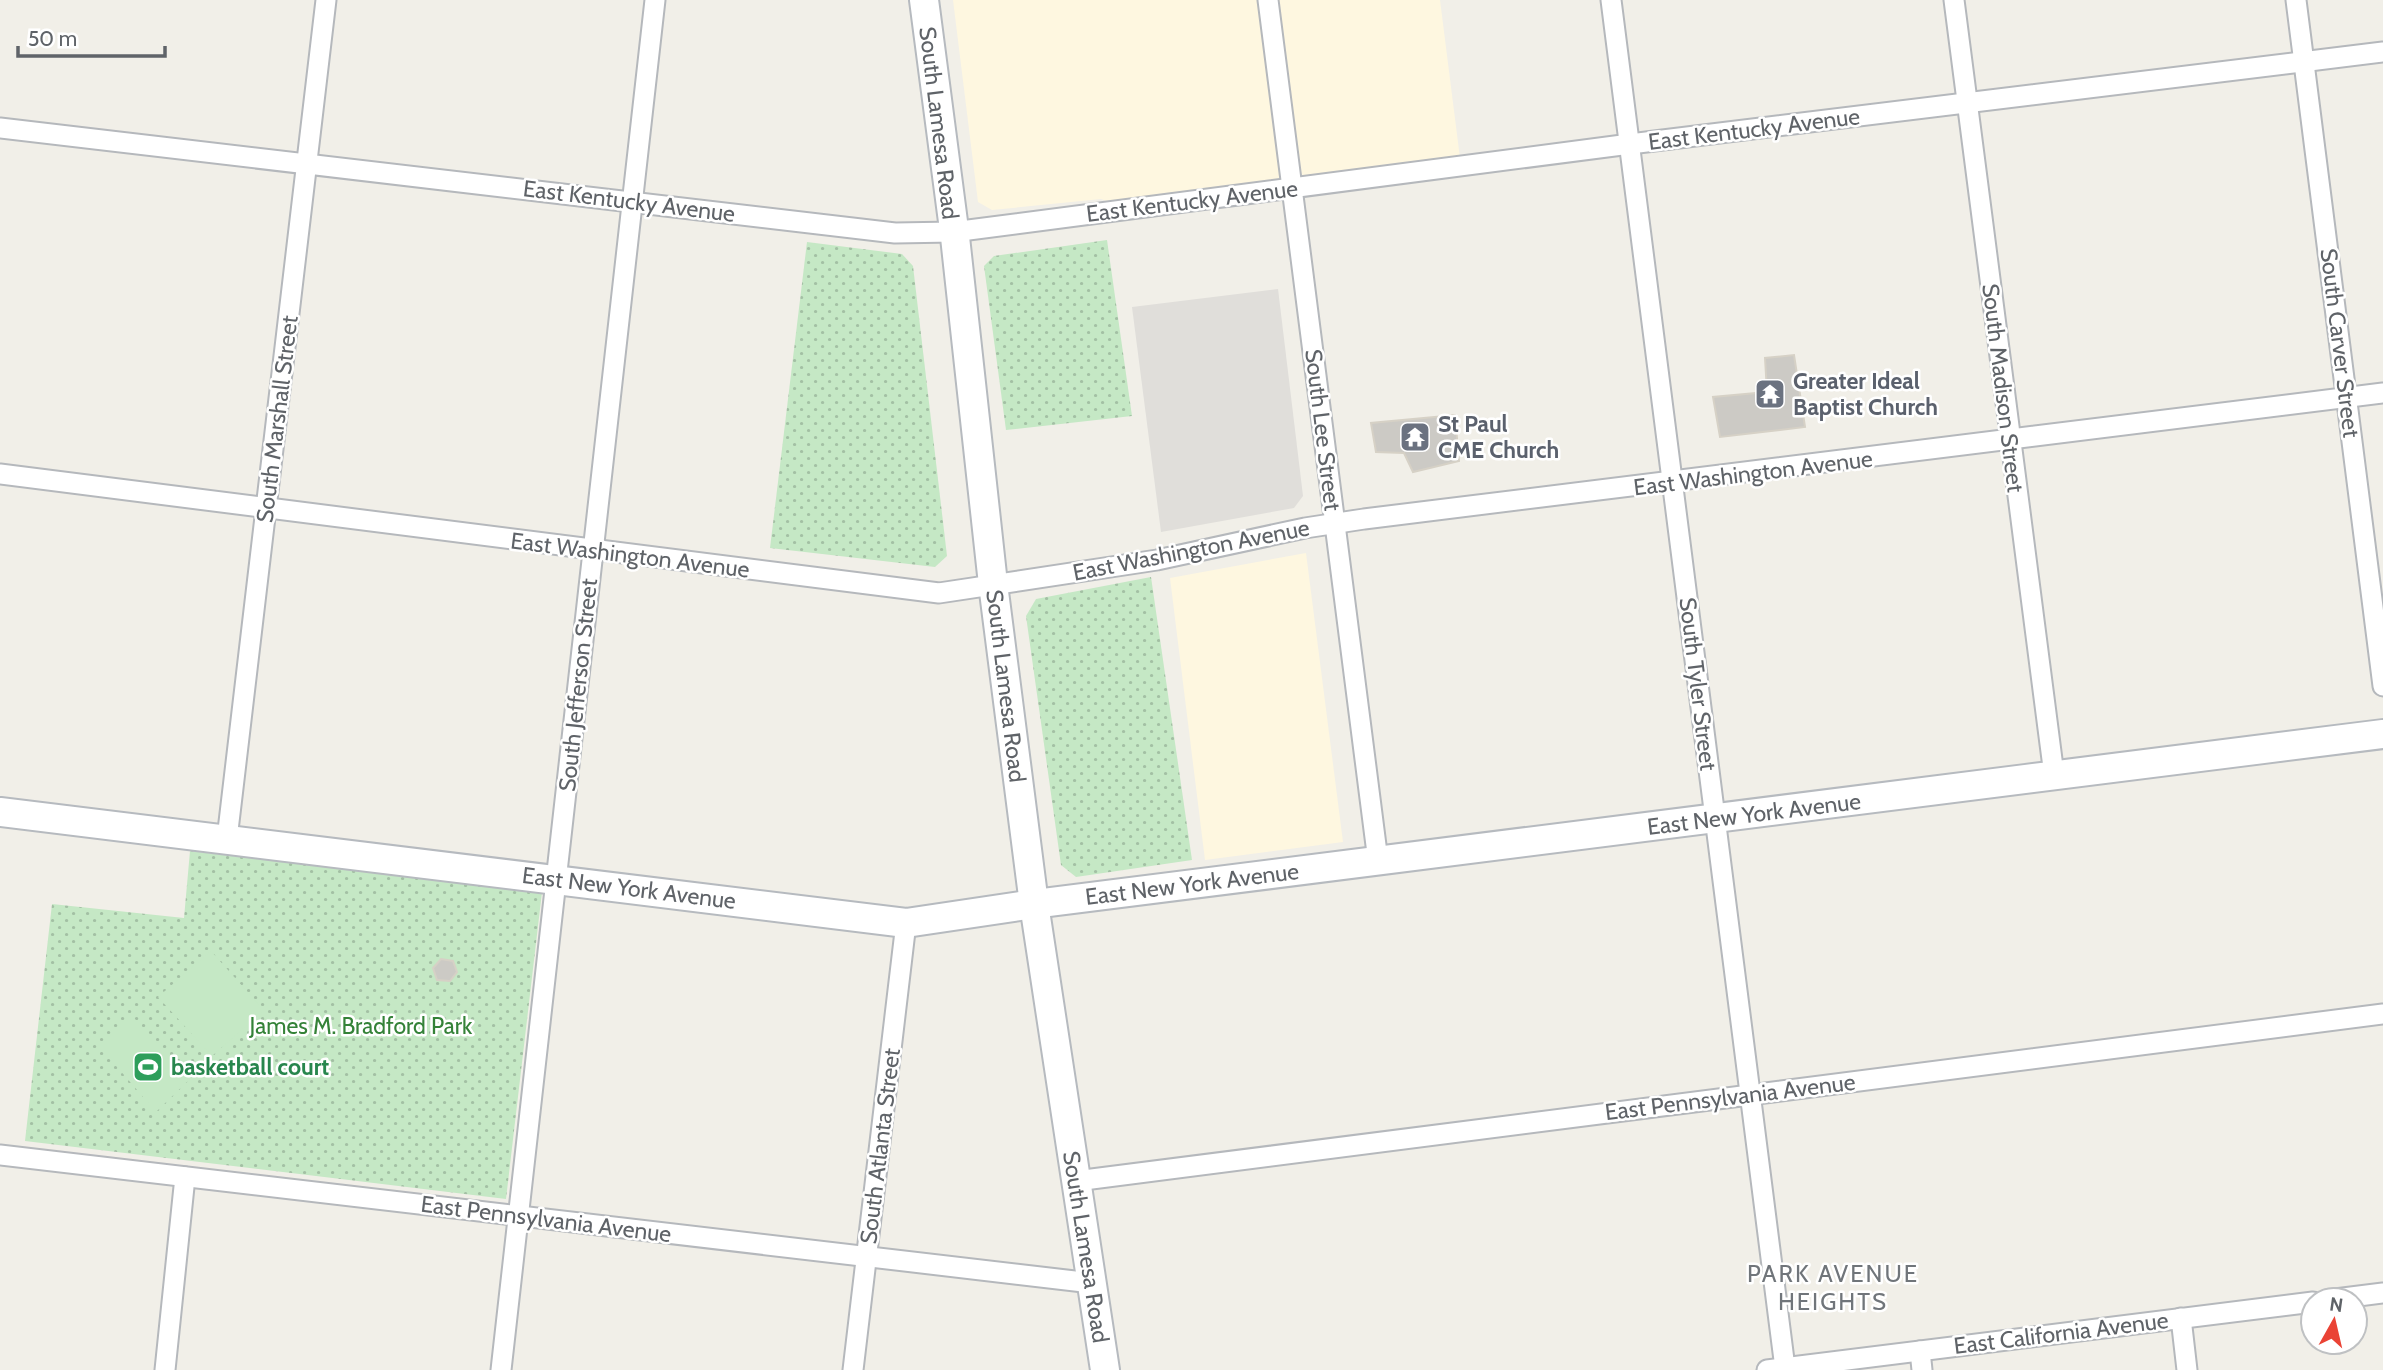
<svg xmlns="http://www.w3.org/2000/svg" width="2383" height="1370" font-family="Cabin,sans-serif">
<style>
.commercial{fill:#fef7e0}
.industrial{fill:#e0deda}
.grass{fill:url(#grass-dots)}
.garden{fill:#c5e8c5}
.building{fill:#cccac5;stroke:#d6d1c6;stroke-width:2}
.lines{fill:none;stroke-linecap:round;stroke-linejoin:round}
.street-casing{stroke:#b5b8bc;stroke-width:23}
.secondary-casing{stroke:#b6babf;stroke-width:32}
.street{stroke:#fff;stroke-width:19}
.secondary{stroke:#fff;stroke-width:28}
.labels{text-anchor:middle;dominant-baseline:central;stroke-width:5;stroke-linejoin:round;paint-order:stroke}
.street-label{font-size:23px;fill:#5f6368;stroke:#fff}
.worship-label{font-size:23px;font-weight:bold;fill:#5b616d;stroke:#fff;text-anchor:start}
.park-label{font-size:23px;fill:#348238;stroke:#fff}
.leisure-label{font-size:23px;font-weight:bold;fill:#27864d;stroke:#fff;text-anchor:start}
.neighbourhood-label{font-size:24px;letter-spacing:2px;fill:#70757a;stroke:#fff}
</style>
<defs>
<pattern id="grass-dots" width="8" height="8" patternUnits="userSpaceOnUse" patternTransform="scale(1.75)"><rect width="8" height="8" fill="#c5e8c5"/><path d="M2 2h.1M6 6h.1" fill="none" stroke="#a3c0a4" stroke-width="1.8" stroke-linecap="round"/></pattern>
</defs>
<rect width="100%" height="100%" fill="#f1efe8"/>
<!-- commercial -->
<g class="commercial">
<path d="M953 0H1440L1461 166 1124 208 1101 199 992 210 978 202Z"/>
<path d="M1306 553 1343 842 1205 860 1170 578Z"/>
</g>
<!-- industrial -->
<path class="industrial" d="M1278 289 1303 496 1294 508 1161 532 1132 307Z"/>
<!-- grass -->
<g class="grass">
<path d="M1107 240 1132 416 1006 430 984 266 994 256Z"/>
<path d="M807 242 902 254 913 266 947 556 935 567 770 548Z"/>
<path d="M1151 577 1192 860 1076 877 1061 865 1026 616 1036 599Z"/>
<path d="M190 851 542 892 506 1199 25 1141 52 904 184 918Z"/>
</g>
<!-- garden -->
<g class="garden">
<path d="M211 951 260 1006 259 1011 262 1012 212 1056 158 997Z"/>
<path d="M133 1017 190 1079 156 1112 99 1046Z"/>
</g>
<!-- building -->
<g class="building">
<path d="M1794 355 1805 427 1720 437 1713 397 1767 392 1765 358Z"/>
<path d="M1455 415 1459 461 1413 472 1404 453 1376 452 1371 423Z"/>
<path d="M441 959 453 961 457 972 450 981 437 980 433 968Z"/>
</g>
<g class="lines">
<!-- street casing -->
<g class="street-casing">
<g id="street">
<path d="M1268 0 1378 861"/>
<path d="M1611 0 1785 1368"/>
<path d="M1954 0 2054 775"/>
<path d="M2296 0 2383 686"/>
<path d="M0 128 895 233 953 232 1630 144 2383 52"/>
<path d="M0 474 939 593 1157 560 1305 528 1364 519 2383 393"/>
<path d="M227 839 326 0"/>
<path d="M0 1155 1092 1283"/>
<path d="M1076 1181 2383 1014"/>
<path d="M2327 1300 2383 1293"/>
<path d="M2181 1318 2187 1370"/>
<path d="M1920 1351 1922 1370"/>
<path d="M165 1370 185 1177"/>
<path d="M501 1370 655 0"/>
<path d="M853 1370 906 923"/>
<path d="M1767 1370 2313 1302"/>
</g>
</g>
<!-- secondary casing -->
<g class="secondary-casing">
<g id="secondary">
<path d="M924 0 955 237 993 584 1034 904 1105 1370"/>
<path d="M0 812 906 923 1034 904 2383 734"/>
</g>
</g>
<!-- street -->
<use href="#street" class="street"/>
<!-- secondary -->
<use href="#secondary" class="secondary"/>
</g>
<!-- icons -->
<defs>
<g id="temple-square" transform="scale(1.575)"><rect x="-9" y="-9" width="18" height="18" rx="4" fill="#6b7280" stroke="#fff"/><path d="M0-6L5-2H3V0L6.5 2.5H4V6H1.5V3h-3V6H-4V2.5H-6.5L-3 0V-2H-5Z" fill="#fff"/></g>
<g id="stadium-square" transform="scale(1.575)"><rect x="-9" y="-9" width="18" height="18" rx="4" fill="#2e9e5b" stroke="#fff"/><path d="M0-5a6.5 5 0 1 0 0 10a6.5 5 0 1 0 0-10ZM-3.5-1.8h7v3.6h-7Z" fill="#fff"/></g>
</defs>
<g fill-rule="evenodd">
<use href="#temple-square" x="1770" y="394"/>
<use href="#temple-square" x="1415" y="437"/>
<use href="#stadium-square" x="148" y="1067"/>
</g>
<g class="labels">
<!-- street labels -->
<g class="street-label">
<text transform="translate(939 123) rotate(83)">South Lamesa Road</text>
<text transform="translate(1754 129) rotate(-7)">East Kentucky Avenue</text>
<text transform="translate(629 201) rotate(7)">East Kentucky Avenue</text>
<text transform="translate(1192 201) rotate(-7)">East Kentucky Avenue</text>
<text transform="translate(2340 343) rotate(83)">South Carver Street</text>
<text transform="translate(2003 388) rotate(83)">South Madison Street</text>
<text transform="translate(277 419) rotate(-83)">South Marshall Street</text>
<text transform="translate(1323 430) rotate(83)">South Lee Street</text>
<text transform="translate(1753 473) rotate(-7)">East Washington Avenue</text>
<text transform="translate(1191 550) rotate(-11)">East Washington Avenue</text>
<text transform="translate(630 555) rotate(7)">East Washington Avenue</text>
<text transform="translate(1698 684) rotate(83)">South Tyler Street</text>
<text transform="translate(578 685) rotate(-84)">South Jefferson Street</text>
<text transform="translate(1006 686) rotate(83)">South Lamesa Road</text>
<text transform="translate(1754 814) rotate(-7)">East New York Avenue</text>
<text transform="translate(1192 884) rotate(-7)">East New York Avenue</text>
<text transform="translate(629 888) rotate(7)">East New York Avenue</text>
<text transform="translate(1730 1097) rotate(-7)">East Pennsylvania Avenue</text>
<text transform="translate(880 1146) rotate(-83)">South Atlanta Street</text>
<text transform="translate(546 1219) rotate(7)">East Pennsylvania Avenue</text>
<text transform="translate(1086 1247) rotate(81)">South Lamesa Road</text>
<text transform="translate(2061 1333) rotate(-7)">East California Avenue</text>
</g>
<!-- worship labels -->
<g class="worship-label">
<text x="1793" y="381">Greater Ideal<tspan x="1793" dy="26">Baptist Church</tspan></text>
<text x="1438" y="424">St Paul<tspan x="1438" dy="26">CME Church</tspan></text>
</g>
<!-- park labels -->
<g class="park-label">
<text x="361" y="1026">James M. Bradford Park</text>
</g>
<!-- leisure labels -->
<g class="leisure-label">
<text x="171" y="1067">basketball court</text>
</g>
<!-- neighbourhood labels -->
<g class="neighbourhood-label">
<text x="1833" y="1273">PARK AVENUE<tspan x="1833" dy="28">HEIGHTS</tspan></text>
</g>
</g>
<!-- north arrow -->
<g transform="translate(2334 1321) rotate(8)"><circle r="33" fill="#ffffff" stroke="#bfc1c3" stroke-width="2"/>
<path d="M0-5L12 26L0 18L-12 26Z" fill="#ea4335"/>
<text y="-10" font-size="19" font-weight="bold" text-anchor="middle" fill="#5f6368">N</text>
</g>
<!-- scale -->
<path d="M18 46v10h147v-10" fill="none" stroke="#5f6368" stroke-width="3.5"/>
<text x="28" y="46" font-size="21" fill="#5f6368" stroke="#ffffff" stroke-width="5" paint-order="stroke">50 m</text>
</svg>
